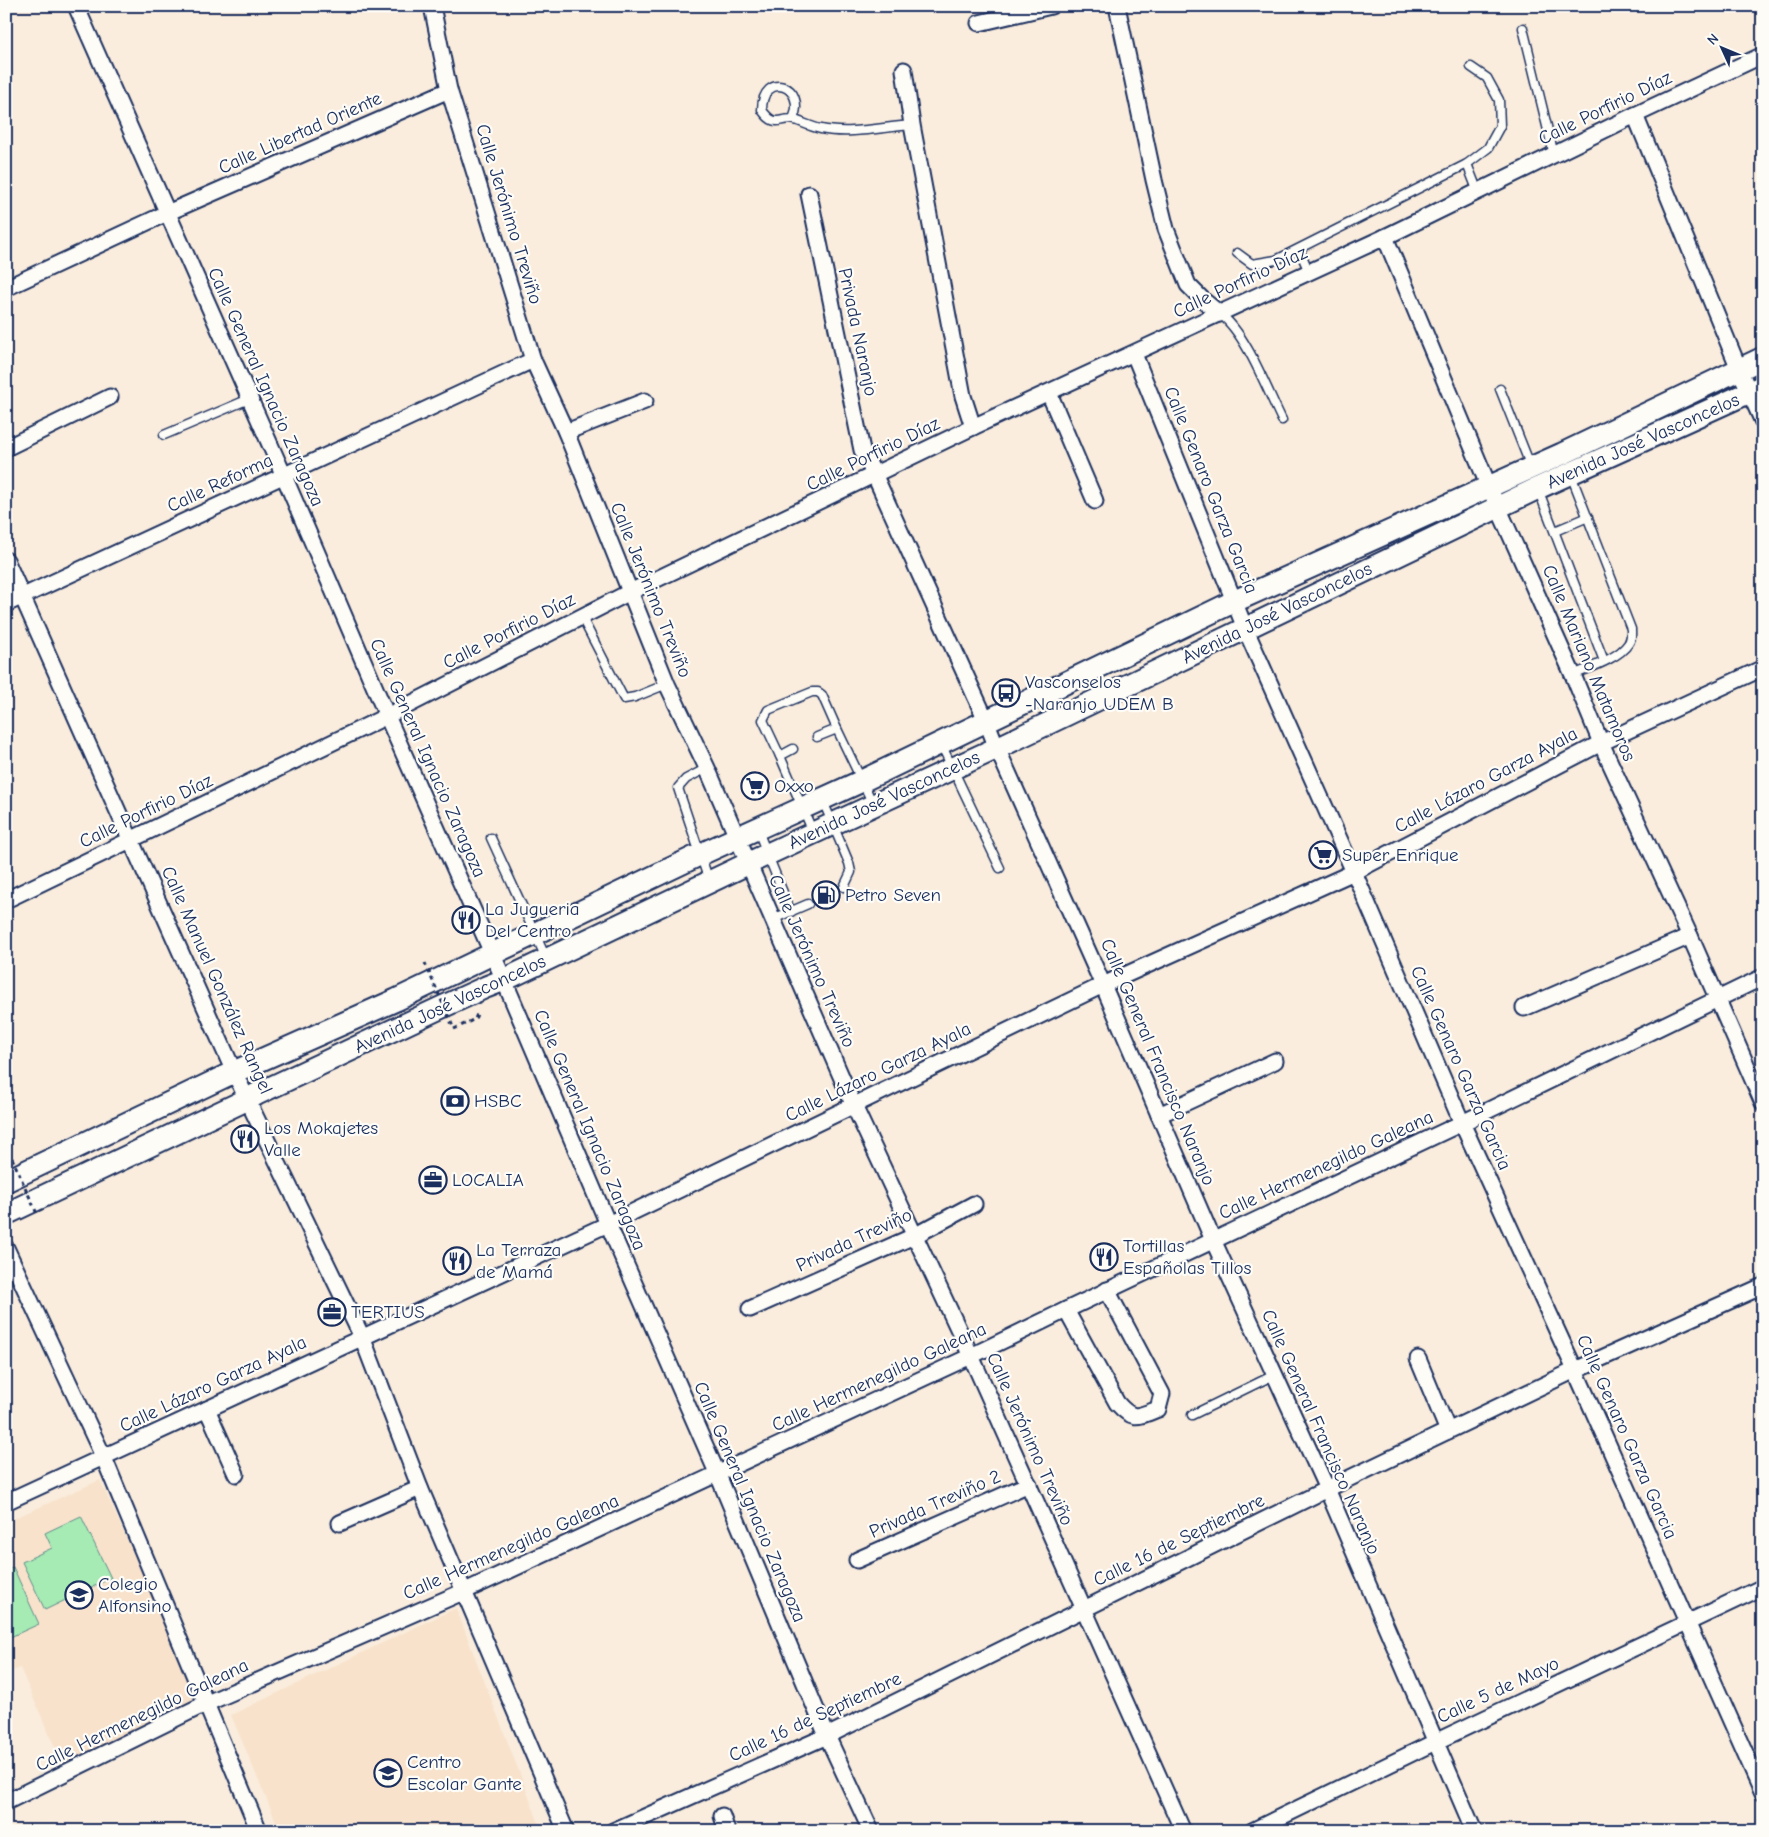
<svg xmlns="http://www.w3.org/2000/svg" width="1769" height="1837" font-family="'Comic Neue',sans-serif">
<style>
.built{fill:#f8e2cb}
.green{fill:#a6eab4;stroke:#608c89}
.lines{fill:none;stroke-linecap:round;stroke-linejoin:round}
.lane-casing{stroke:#1b2f5e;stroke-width:11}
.street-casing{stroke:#1b2f5e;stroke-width:19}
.secondary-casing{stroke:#1b2f5e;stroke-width:25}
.path{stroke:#1b2f5e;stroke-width:3;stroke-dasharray:4 4;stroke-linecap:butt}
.lane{stroke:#fdfcf7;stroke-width:8}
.street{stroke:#fdfcf7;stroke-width:15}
.secondary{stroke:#fdfcf7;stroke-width:21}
.path-bridge{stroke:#1b2f5e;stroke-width:3;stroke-dasharray:4 4;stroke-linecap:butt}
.labels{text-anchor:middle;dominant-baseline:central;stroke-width:4.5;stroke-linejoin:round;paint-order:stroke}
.street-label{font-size:19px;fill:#1b2f5e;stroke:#fdfcf7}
.poi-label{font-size:19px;fill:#1b2f5e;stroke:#fdfcf7;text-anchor:start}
</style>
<rect width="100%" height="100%" fill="#faeddd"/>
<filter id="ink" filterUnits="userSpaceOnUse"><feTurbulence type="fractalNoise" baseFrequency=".02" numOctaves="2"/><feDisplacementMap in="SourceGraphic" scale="10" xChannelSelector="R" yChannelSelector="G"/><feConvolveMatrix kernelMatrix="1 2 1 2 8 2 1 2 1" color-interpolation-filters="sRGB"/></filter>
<g filter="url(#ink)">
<!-- built -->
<g class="built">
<path d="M100 1480 200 1701 62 1763 20 1668 6 1674V1522Z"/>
<path d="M456 1608 542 1831H280L231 1715Z"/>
</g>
<!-- green -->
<g class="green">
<path d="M81 1516 111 1578 45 1610 22 1562 52 1548 45 1533Z"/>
<path d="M13 1567 39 1624 6 1639V1570Z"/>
</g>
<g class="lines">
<!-- lane casing -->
<g class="lane-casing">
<g id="lane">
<path d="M1523 28 1554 155"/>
<path d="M793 119C808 85 762 70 762 110 776 130 781 116 795 120 804 123 811 127 821 129 850 135 883 127 912 125"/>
<path d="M1467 164 1478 192"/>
<path d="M1299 249 1309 272"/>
<path d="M1237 253 1252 264 1276 260 1467 164 1488 148 1500 126 1499 100 1487 78 1471 67"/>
<path d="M1220 314C1246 333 1267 390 1282 420"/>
<path d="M1500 389 1531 467"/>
<path d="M164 435 249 399"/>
<path d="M1571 475 1631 629C1631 635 1632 639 1628 644 1619 658 1589 668 1573 675"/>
<path d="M1538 489 1604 661"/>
<path d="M1555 531 1588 517"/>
<path d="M581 616 624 699 635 697 667 684"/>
<path d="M817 737 837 729 873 804"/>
<path d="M941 744 1000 868"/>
<path d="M793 749 780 756 813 832"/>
<path d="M780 756 763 720 768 710 812 692H818L822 695 837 729"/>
<path d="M707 768 686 779 678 788 709 881"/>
<path d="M823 801 849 863 851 872 844 887"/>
<path d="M758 831 791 912"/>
<path d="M491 838 546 958"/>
<path d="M773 919 808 904"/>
<path d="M1192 1415 1274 1375"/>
</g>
</g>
<!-- street casing -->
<g class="street-casing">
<g id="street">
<path d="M76 6 284 476 387 716 504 980 608 1224 718 1475 827 1736 871 1831"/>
<path d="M432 6 449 90 533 360 566 432 667 684 707 768 854 1106 971 1356 1183 1831"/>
<path d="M1117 6 1154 180 1166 229 1188 285 1203 300 1220 314"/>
<path d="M979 23 1051 6"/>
<path d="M904 70 912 125 963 396 973 427"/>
<path d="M1635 115 1739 369 1763 422"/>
<path d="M809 194 862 450 875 476 986 720 997 748 1103 985 1213 1240 1327 1489 1474 1831"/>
<path d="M1385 237 1489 487 1573 675 1601 743 1690 936 1763 1103"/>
<path d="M6 288 167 213 449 90"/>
<path d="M1134 354 1245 628 1354 872 1462 1123 1575 1370 1763 1793"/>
<path d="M1049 393 1095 501"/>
<path d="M566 432 645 401"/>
<path d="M6 448 110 397"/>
<path d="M6 560 234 1072 362 1337 420 1488 566 1831"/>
<path d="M6 604 533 360"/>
<path d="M6 900 387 716 630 592 973 427 1385 237 1635 115 1763 55"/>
<path d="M1524 1008 1690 936"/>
<path d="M1159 1115 1275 1061"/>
<path d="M6 1248 104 1458 259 1831"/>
<path d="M750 1309 914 1236 974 1204"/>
<path d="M1066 1310 1117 1403C1133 1421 1137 1417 1158 1409L1162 1394 1107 1290"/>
<path d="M1418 1359 1448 1431"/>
<path d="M207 1409 236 1474"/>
<path d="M6 1502 608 1224 1103 985 1354 872 1601 743 1763 668"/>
<path d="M340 1523 420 1488"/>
<path d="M857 1560 1029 1484"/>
<path d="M6 1802 205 1704 465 1591 971 1356 1066 1310 1462 1123 1763 977"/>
<path d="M722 1816 727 1831"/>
<path d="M613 1831 827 1736 1327 1489 1575 1370 1763 1286"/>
<path d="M1252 1831 1435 1742 1763 1587"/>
</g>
</g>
<!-- secondary casing -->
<g class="secondary-casing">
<g id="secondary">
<path d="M6 1181 234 1072 396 1000 699 855 862 781 1235 601 1562 454 1763 358"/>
<path d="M6 1214 248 1099 257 1094 440 1008 486 987 504 980 768 854 997 748 1538 488 1763 386"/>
</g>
</g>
<!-- path -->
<path class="path" d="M454 1029 475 1019 477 1014"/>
<!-- lane -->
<use href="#lane" class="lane"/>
<!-- street -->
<use href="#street" class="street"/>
<!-- secondary -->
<use href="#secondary" class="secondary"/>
<!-- path-bridge -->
<g class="path-bridge">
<path d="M425 963 454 1029"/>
<path d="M12 1158 38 1216"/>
</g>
</g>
</g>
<!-- icons -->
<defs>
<g id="bus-ring" transform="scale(1.4375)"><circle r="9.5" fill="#fdfcf7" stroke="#1b2f5e" stroke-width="1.5"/><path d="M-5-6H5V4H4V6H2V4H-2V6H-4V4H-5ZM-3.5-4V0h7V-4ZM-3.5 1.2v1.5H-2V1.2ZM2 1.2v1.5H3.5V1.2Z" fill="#1b2f5e"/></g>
<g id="supermarket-ring" transform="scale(1.4375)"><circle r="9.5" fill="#fdfcf7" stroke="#1b2f5e" stroke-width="1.5"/><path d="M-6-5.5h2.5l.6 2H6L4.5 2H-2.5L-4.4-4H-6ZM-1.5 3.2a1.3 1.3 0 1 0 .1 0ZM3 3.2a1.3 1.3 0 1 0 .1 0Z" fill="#1b2f5e"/></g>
<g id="fuel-ring" transform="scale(1.4375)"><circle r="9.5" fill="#fdfcf7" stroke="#1b2f5e" stroke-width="1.5"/><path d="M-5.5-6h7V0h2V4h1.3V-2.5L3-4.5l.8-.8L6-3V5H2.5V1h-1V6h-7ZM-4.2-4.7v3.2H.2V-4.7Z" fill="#1b2f5e"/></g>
<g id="restaurant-ring" transform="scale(1.4375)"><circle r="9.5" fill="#fdfcf7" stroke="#1b2f5e" stroke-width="1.5"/><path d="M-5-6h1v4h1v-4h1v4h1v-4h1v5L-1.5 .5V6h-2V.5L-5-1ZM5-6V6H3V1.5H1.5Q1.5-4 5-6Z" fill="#1b2f5e"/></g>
<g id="bank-ring" transform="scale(1.4375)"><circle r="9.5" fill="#fdfcf7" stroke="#1b2f5e" stroke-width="1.5"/><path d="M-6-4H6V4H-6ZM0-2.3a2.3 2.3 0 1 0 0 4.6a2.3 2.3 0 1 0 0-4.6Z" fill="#1b2f5e"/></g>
<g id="office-ring" transform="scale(1.4375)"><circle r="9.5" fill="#fdfcf7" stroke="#1b2f5e" stroke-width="1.5"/><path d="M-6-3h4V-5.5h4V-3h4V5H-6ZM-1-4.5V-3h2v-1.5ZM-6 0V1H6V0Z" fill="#1b2f5e"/></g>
<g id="school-ring" transform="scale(1.4375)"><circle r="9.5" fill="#fdfcf7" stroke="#1b2f5e" stroke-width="1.5"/><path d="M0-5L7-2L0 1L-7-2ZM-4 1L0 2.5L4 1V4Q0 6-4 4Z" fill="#1b2f5e"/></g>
</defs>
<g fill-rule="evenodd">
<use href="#bus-ring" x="1006" y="693"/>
<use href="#supermarket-ring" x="755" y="786"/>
<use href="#supermarket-ring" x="1323" y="855"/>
<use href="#fuel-ring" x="826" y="895"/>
<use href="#restaurant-ring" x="466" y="920"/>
<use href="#bank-ring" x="455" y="1101"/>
<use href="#restaurant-ring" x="245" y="1139"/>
<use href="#office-ring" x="433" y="1180"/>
<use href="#restaurant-ring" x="1104" y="1257"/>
<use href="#restaurant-ring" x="457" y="1261"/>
<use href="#office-ring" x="332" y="1312"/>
<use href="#school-ring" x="79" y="1595"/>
<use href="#school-ring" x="388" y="1773"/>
</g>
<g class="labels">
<!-- street labels -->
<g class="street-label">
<text transform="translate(1605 108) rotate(-26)">Calle Porfirio Díaz</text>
<text transform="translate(300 133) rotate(-24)">Calle Libertad Oriente</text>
<text transform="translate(509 214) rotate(73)">Calle Jerónimo Treviño</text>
<text transform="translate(1240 282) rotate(-25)">Calle Porfirio Díaz</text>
<text transform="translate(858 332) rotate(78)">Privada Naranjo</text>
<text transform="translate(266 387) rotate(66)">Calle General Ignacio Zaragoza</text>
<text transform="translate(1643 441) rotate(-24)">Avenida José Vasconcelos</text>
<text transform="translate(873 454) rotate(-26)">Calle Porfirio Díaz</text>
<text transform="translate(220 483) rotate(-25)">Calle Reforma</text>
<text transform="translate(1211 490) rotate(68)">Calle Genaro Garza Garcia</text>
<text transform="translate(651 590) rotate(68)">Calle Jerónimo Treviño</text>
<text transform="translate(1277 613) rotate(-26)">Avenida José Vasconcelos</text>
<text transform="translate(509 631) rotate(-27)">Calle Porfirio Díaz</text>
<text transform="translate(1589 663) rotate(67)">Calle Mariano Matamoros</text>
<text transform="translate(428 758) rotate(66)">Calle General Ignacio Zaragoza</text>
<text transform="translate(1486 780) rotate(-28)">Calle Lázaro Garza Ayala</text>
<text transform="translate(884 800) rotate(-25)">Avenida José Vasconcelos</text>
<text transform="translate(146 811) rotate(-26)">Calle Porfirio Díaz</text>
<text transform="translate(812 961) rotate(66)">Calle Jerónimo Treviño</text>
<text transform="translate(217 980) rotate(66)">Calle Manuel González Rangel</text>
<text transform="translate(450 1004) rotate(-25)">Avenida José Vasconcelos</text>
<text transform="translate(1158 1062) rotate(67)">Calle General Francisco Naranjo</text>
<text transform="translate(1461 1068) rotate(66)">Calle Genaro Garza Garcia</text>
<text transform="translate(878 1072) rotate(-26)">Calle Lázaro Garza Ayala</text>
<text transform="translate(590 1130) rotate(67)">Calle General Ignacio Zaragoza</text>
<text transform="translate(1326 1165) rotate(-25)">Calle Hermenegildo Galeana</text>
<text transform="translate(854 1240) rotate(-25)">Privada Treviño</text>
<text transform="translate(879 1377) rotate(-25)">Calle Hermenegildo Galeana</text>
<text transform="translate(213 1384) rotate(-25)">Calle Lázaro Garza Ayala</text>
<text transform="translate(1321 1432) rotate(66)">Calle General Francisco Naranjo</text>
<text transform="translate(1627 1437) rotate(66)">Calle Genaro Garza Garcia</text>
<text transform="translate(1030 1439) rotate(66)">Calle Jerónimo Treviño</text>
<text transform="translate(750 1502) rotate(67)">Calle General Ignacio Zaragoza</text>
<text transform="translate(935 1504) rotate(-24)">Privada Treviño 2</text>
<text transform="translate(1179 1540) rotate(-26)">Calle 16 de Septiembre</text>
<text transform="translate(511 1547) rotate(-24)">Calle Hermenegildo Galeana</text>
<text transform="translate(1498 1690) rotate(-25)">Calle 5 de Mayo</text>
<text transform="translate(142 1715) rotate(-26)">Calle Hermenegildo Galeana</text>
<text transform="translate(815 1717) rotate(-25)">Calle 16 de Septiembre</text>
</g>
<!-- poi labels -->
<g class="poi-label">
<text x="1025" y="682">Vasconselos<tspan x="1025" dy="22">-Naranjo UDEM B</tspan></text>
<text x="774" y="786">Oxxo</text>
<text x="1342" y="855">Super Enrique</text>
<text x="845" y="895">Petro Seven</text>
<text x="485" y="909">La Jugueria<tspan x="485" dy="22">Del Centro</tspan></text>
<text x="474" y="1101">HSBC</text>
<text x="264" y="1128">Los Mokajetes<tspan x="264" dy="22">Valle</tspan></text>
<text x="452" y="1180">LOCALIA</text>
<text x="1123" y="1246">Tortillas<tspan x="1123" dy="22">Españolas Tillos</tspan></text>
<text x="476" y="1250">La Terraza<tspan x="476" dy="22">de Mamá</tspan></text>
<text x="351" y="1312">TERTIUS</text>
<text x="98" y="1584">Colegio<tspan x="98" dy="22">Alfonsino</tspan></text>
<text x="407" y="1762">Centro<tspan x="407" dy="22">Escolar Gante</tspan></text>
</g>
</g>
<!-- margin -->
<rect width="1769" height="1837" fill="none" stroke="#fdfcf7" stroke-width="25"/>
<rect x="12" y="12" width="1744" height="1812" fill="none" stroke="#1b2f5e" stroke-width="2" filter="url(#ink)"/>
<!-- north arrow -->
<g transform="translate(1722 48) rotate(314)" stroke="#fdfcf7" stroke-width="4" paint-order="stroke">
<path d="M0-4L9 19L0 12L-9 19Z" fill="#1b2f5e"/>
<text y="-8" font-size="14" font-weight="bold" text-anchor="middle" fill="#1b2f5e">N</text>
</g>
</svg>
